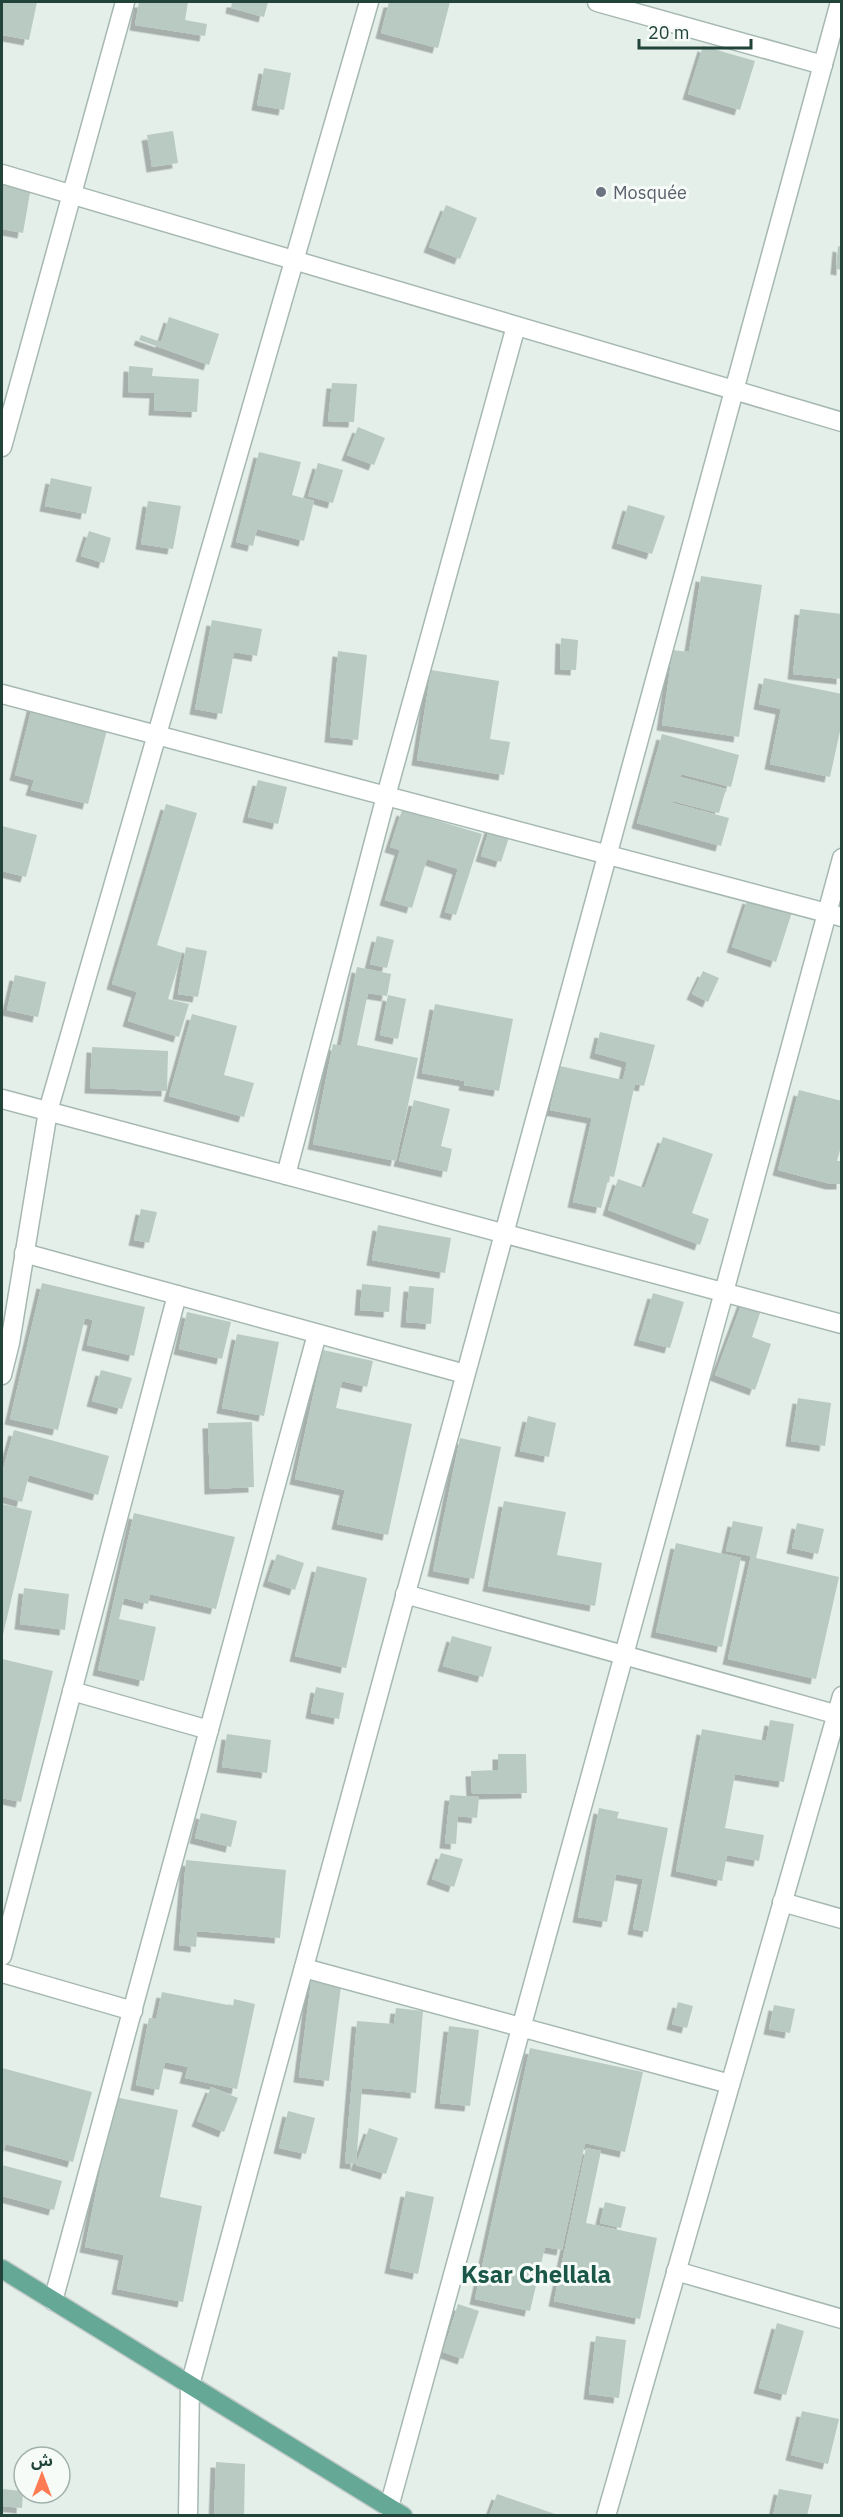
<svg xmlns="http://www.w3.org/2000/svg" width="843" height="2517" font-family="'IBM Plex Sans','Noto Sans Arabic',sans-serif">
<style>
.building{fill:#b9cac3;filter:url(#shadow)}
.lines{fill:none;stroke-linecap:round;stroke-linejoin:round}
.minor-casing{stroke:#a6b8b1;stroke-width:21}
.major-casing{stroke:#c1cac8;stroke-width:21}
.minor{stroke:#fff;stroke-width:18}
.major{stroke:#65a896;stroke-width:18}
.worship-dot{fill:#6b7280;stroke:#f6fbf8;stroke-width:2}
.labels{text-anchor:middle;dominant-baseline:central;stroke-width:6;stroke-linejoin:round;paint-order:stroke}
.worship-label{font-size:18px;fill:#5b616d;stroke:#f6fbf8;text-anchor:start}
.district-label{font-size:24px;font-weight:bold;fill:#1b5748;stroke:#f6fbf8}
</style>
<defs>
<filter id="shadow"><feDropShadow dx="-5.5" dy="5.5" stdDeviation="0" flood-color="#0004"/></filter>
</defs>
<rect width="100%" height="100%" fill="#e4efea"/>
<!-- building -->
<g class="building">
<path d="M3 2H37L29 40 2 35Z"/>
<path d="M139 2H188L185 20 207 24 205 36 135 25Z"/>
<path d="M232 2H268L264 17 231 8Z"/>
<path d="M389 2H450L438 48 381 33Z"/>
<path d="M703 46 755 61 740 110 688 94Z"/>
<path d="M264 68 291 73 284 110 257 105Z"/>
<path d="M173 131 178 163 152 167 147 135Z"/>
<path d="M2 182 31 187 23 233 2 229Z"/>
<path d="M446 205 477 218 460 259 429 247Z"/>
<path d="M838 246 842 247V270L836 269Z"/>
<path d="M169 317 219 334 209 365 139 340 141 335 161 342Z"/>
<path d="M129 366 153 368 152 376 199 379 197 412 154 410 155 393 128 392Z"/>
<path d="M332 383 357 384 354 422 328 421Z"/>
<path d="M358 427 385 438 374 465 347 455Z"/>
<path d="M259 452 301 462 292 495 314 501 304 541 257 529 253 546 236 542Z"/>
<path d="M318 463 343 470 333 503 308 496Z"/>
<path d="M51 478 92 487 86 514 45 506Z"/>
<path d="M148 501 181 506 173 549 141 544Z"/>
<path d="M628 505 665 516 652 554 617 543Z"/>
<path d="M89 531 111 538 104 563 81 556Z"/>
<path d="M701 576 762 585 739 737 662 725 673 650 689 652Z"/>
<path d="M800 609 842 614V679L793 674Z"/>
<path d="M212 620 262 629 257 656 234 652 222 714 195 709Z"/>
<path d="M561 638 578 640 576 670 560 669Z"/>
<path d="M338 651 367 655 358 740 330 737Z"/>
<path d="M431 670 499 681 490 739 510 742 504 775 417 760Z"/>
<path d="M764 678 842 694V722L830 777 770 764 781 709 759 704Z"/>
<path d="M34 699 110 718 88 804 31 790 34 780 15 775Z"/>
<path d="M662 734 739 755 731 787 681 774 680 777 726 789 719 813 673 801V803L729 818 721 846 637 823Z"/>
<path d="M258 780 287 787 278 824 248 817Z"/>
<path d="M166 804 197 813 157 945 182 953 168 999 189 1004 179 1037 128 1021 137 992 112 984Z"/>
<path d="M402 810 482 834 456 915 445 912 458 869 427 859 412 908 385 900 400 850 390 847Z"/>
<path d="M491 824 511 831 501 862 481 856Z"/>
<path d="M2 826 37 835 26 877 2 871Z"/>
<path d="M748 898 792 912 776 962 732 947Z"/>
<path d="M377 936 394 940 387 968 370 964Z"/>
<path d="M186 947 207 951 198 997 178 994Z"/>
<path d="M357 967 391 974 387 996 368 993 357 1045 418 1058 396 1161 313 1144 333 1044 341 1046Z"/>
<path d="M703 971 719 978 708 1002 692 994Z"/>
<path d="M15 975 46 982 38 1017 7 1010Z"/>
<path d="M388 995 406 999 398 1039 380 1035Z"/>
<path d="M435 1004 513 1019 499 1091 464 1085 465 1081 422 1073Z"/>
<path d="M192 1014 237 1026 224 1075 254 1083 244 1117 169 1096Z"/>
<path d="M600 1032 655 1045 644 1086 635 1084 614 1177 609 1176 601 1208 573 1202 592 1118 550 1110 560 1066 623 1080 627 1062 595 1053Z"/>
<path d="M92 1047 168 1051 167 1091 90 1088Z"/>
<path d="M799 1090 842 1101V1143L837 1161H842V1184H831L778 1170Z"/>
<path d="M414 1100 450 1109 441 1146 452 1149 447 1172 399 1161Z"/>
<path d="M663 1137 713 1154 692 1213 709 1219 700 1245 608 1210 618 1179 644 1188 639 1203Z"/>
<path d="M141 1209 157 1212 149 1243 134 1240Z"/>
<path d="M378 1225 451 1238 445 1273 372 1260Z"/>
<path d="M42 1283 145 1307 134 1356 87 1345 93 1320 85 1318 58 1430 10 1419Z"/>
<path d="M362 1284 391 1287 389 1312 360 1310Z"/>
<path d="M409 1286 434 1288 431 1324 406 1322Z"/>
<path d="M653 1293 684 1302 670 1348 639 1340Z"/>
<path d="M743 1300 762 1307 752 1337 771 1344 755 1390 715 1375Z"/>
<path d="M187 1312 231 1322 222 1359 179 1349Z"/>
<path d="M237 1334 279 1342 264 1416 222 1408Z"/>
<path d="M323 1350 373 1361 367 1387 342 1381 336 1408 412 1424 388 1535 337 1524 345 1490 295 1479Z"/>
<path d="M101 1370 132 1378 122 1409 92 1401Z"/>
<path d="M798 1398 831 1403 825 1446 791 1441Z"/>
<path d="M528 1416 556 1423 549 1457 520 1451Z"/>
<path d="M252 1422 254 1487 210 1489 208 1423Z"/>
<path d="M14 1430 109 1456 98 1495 29 1475 22 1502 2 1496V1473Z"/>
<path d="M460 1438 501 1447 474 1579 433 1571Z"/>
<path d="M504 1501 566 1512 557 1555 602 1563 595 1606 488 1586Z"/>
<path d="M2 1504 32 1511 2 1639Z"/>
<path d="M134 1513 235 1537 216 1609 150 1594 148 1604 124 1598 119 1619 156 1627 144 1681 98 1670Z"/>
<path d="M733 1521 763 1527 756 1558 839 1577 816 1679 728 1659 751 1556 726 1551Z"/>
<path d="M797 1523 824 1529 818 1554 792 1548Z"/>
<path d="M676 1543 741 1558 722 1647 656 1632Z"/>
<path d="M277 1554 304 1563 295 1590 268 1581Z"/>
<path d="M317 1566 367 1578 346 1668 295 1656Z"/>
<path d="M24 1588 69 1594 65 1630 20 1624Z"/>
<path d="M452 1636 492 1647 483 1677 443 1666Z"/>
<path d="M2 1659 53 1671 21 1802 2 1798Z"/>
<path d="M316 1687 344 1693 339 1719 311 1713Z"/>
<path d="M770 1720 794 1724 784 1782 735 1774 725 1828 764 1835 759 1861 727 1855 722 1881 676 1871 702 1729 766 1741Z"/>
<path d="M227 1734 271 1740 267 1773 222 1767Z"/>
<path d="M498 1754H526L527 1793 472 1794 471 1771 498 1770Z"/>
<path d="M450 1795 479 1797 477 1818 458 1816 456 1844 445 1843Z"/>
<path d="M599 1808 619 1812 617 1818 668 1828 648 1932 633 1929 643 1879 616 1874 607 1922 578 1917Z"/>
<path d="M201 1813 237 1821 231 1847 195 1838Z"/>
<path d="M441 1853 463 1859 454 1887 432 1879Z"/>
<path d="M186 1860 286 1870 280 1938 197 1931 196 1947 179 1945Z"/>
<path d="M312 1974 342 1978 329 2081 299 2077Z"/>
<path d="M162 1992 233 2006 234 1999 255 2004 237 2089 185 2078 188 2067 165 2062 159 2090 136 2085 149 2018 156 2019Z"/>
<path d="M678 2002 693 2006 687 2028 672 2024Z"/>
<path d="M774 2005 795 2009 790 2033 769 2029Z"/>
<path d="M396 2008 423 2011 416 2093 362 2088 356 2164 345 2163 357 2021 394 2024Z"/>
<path d="M449 2026 479 2030 470 2106 440 2103Z"/>
<path d="M530 2048 643 2072 625 2152 585 2143 562 2250 545 2247 530 2311 475 2299Z"/>
<path d="M2 2068 92 2092 73 2162 6 2144 2 2157Z"/>
<path d="M211 2087 238 2098 224 2132 197 2121Z"/>
<path d="M115 2097 178 2110 160 2197 202 2206 183 2302 117 2289 124 2255 85 2247Z"/>
<path d="M288 2111 315 2118 306 2154 279 2148Z"/>
<path d="M369 2128 398 2138 386 2174 356 2165Z"/>
<path d="M586 2148 601 2151 586 2223 657 2238 640 2319 554 2301Z"/>
<path d="M2 2165 62 2181 54 2210 2 2196Z"/>
<path d="M406 2191 434 2197 418 2274 390 2268Z"/>
<path d="M605 2202 626 2207 621 2228 600 2223Z"/>
<path d="M458 2304 479 2311 463 2359 443 2352Z"/>
<path d="M777 2323 804 2331 786 2395 759 2388Z"/>
<path d="M596 2336 626 2340 619 2398 589 2394Z"/>
<path d="M802 2411 839 2419 828 2464 791 2455Z"/>
<path d="M216 2462 245 2464 244 2516H214Z"/>
<path d="M2 2489 23 2491 22 2508 2 2506Z"/>
<path d="M779 2489 812 2495 807 2516H773Z"/>
<path d="M497 2494 558 2515V2516H489Z"/>
</g>
<g class="lines">
<!-- minor casing -->
<g class="minor-casing">
<g id="minor">
<path d="M597 2 823 65"/>
<path d="M2 174 842 422"/>
<path d="M2 447 125 2"/>
<path d="M2 694 842 917"/>
<path d="M2 1099 842 1324"/>
<path d="M286 1175 386 796 516 326"/>
<path d="M24 1253 465 1374"/>
<path d="M2 1375 10 1343 48 1111 369 2"/>
<path d="M405 1594 842 1716"/>
<path d="M72 1691 209 1730"/>
<path d="M782 1902 842 1919"/>
<path d="M2 1956 177 1295"/>
<path d="M304 1968 730 2084"/>
<path d="M2 1973 133 2011"/>
<path d="M676 2271 842 2319"/>
<path d="M53 2301 317 1334"/>
<path d="M188 2516 190 2385 840 2"/>
<path d="M390 2516 389 2507 724 1292 842 858"/>
<path d="M606 2516 842 1696"/>
</g>
</g>
<!-- major casing -->
<g class="major-casing">
<path id="major" d="M2 2269 403 2516"/>
</g>
<!-- minor -->
<use href="#minor" class="minor"/>
<!-- major -->
<use href="#major" class="major"/>
</g>
<!-- markers -->
<circle class="worship-dot" cx="601" cy="192" r="6"/>
<g class="labels">
<!-- worship labels -->
<g class="worship-label">
<text x="613" y="192">Mosquée</text>
</g>
<!-- district labels -->
<g class="district-label">
<text x="536" y="2274">Ksar Chellala</text>
</g>
</g>
<!-- border -->
<rect width="843" height="2517" fill="none" stroke="#214339" stroke-width="6"/>
<!-- north arrow -->
<g transform="translate(42 2475)"><circle r="28" fill="#f6fbf8" stroke="#a1b1ac" stroke-width="1.5"/>
<path d="M0-4.5L10 22L0 15L-10 22Z" fill="#fe7b54"/>
<text y="-9" font-size="16" font-weight="bold" text-anchor="middle" fill="#214339">ش</text>
</g>
<!-- scale -->
<path d="M639 39v9h112v-9" fill="none" stroke="#214339" stroke-width="3"/>
<text x="648" y="39" font-size="18" fill="#214339" stroke="#f6fbf8" stroke-width="4.5" paint-order="stroke">20 m</text>
</svg>
